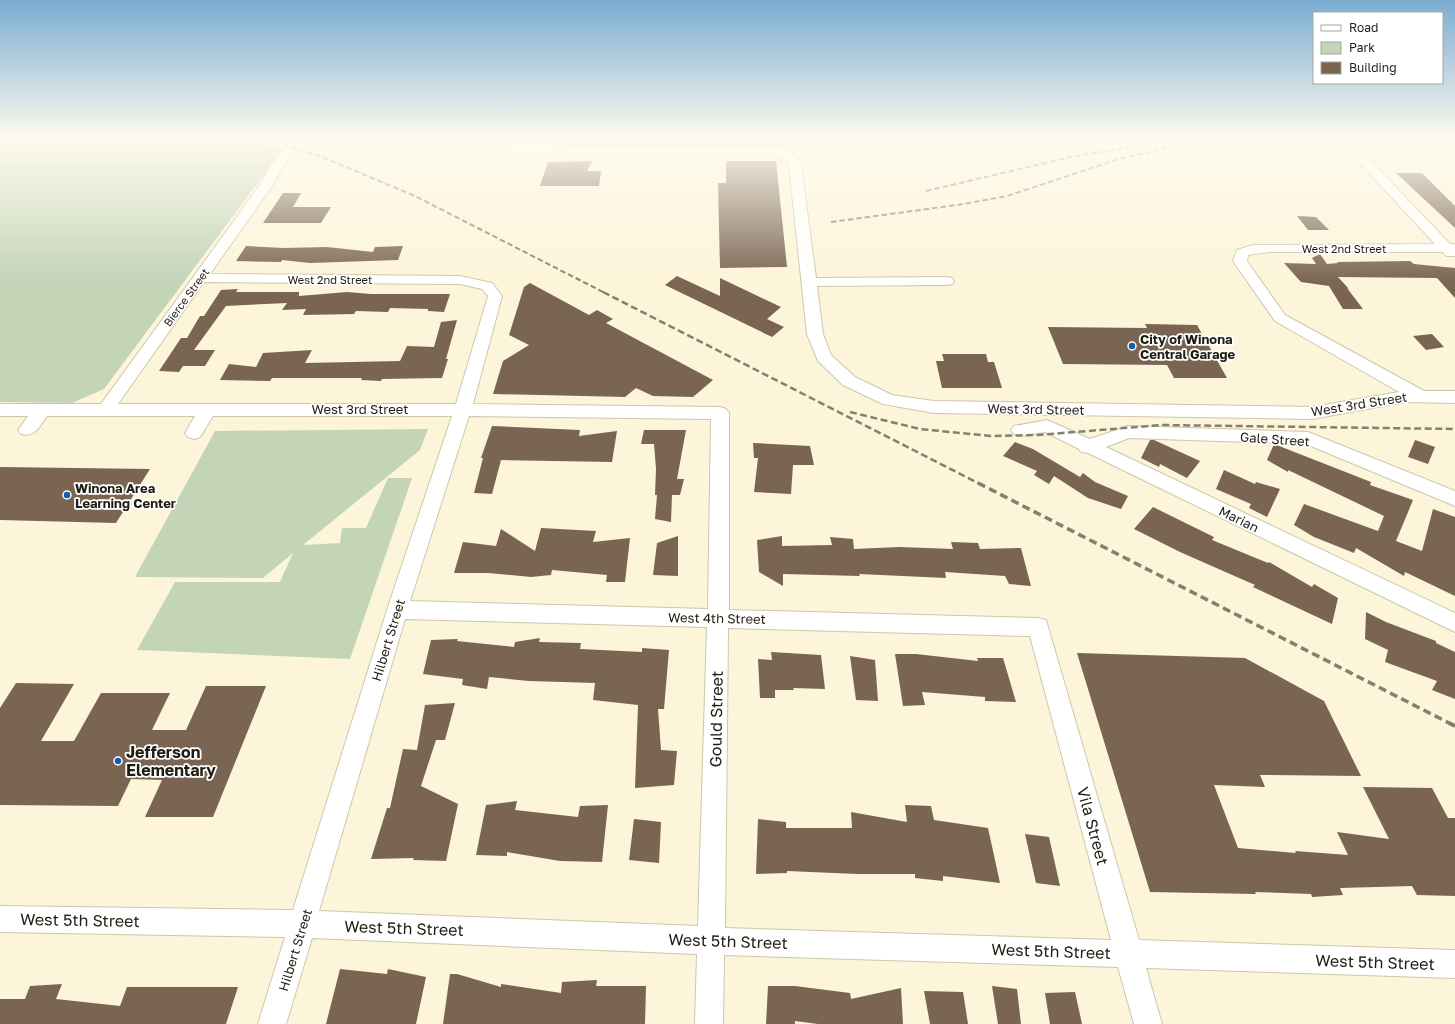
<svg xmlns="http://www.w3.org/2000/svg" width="1455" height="1024" font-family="'Golos Text',sans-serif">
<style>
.green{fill:#c4d4b7}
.building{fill:#7a6553}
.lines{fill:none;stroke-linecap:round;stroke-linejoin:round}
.minor-casing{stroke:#cdc6ab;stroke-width:2}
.minor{fill:#fff;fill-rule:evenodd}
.rail-far3{stroke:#85806e;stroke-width:2;stroke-dasharray:5.5 3;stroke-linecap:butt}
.rail-far2{stroke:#85806e;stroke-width:2.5;stroke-dasharray:7 3.5;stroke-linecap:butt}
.rail-far1{stroke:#85806e;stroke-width:3.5;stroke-dasharray:8 4.5;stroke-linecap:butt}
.rail{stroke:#85806e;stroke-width:4;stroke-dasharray:11 5.5;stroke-linecap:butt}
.poi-dot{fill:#145bab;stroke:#fff;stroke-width:1.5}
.labels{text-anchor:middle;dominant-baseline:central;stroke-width:3.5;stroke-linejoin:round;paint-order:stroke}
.far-street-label{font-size:11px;fill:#201d13;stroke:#fff}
.poi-label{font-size:13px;font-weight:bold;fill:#201d13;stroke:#fff;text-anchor:start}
.street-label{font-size:13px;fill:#201d13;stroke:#fff}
.near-street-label{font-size:16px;fill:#201d13;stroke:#fff}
.near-poi-label{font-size:16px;font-weight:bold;fill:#201d13;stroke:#fff;text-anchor:start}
</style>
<rect width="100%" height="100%" fill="#fcf5d9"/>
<!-- green -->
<g class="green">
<path d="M0 139H244L283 149 104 389 72 403 0 402Z"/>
<path d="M428 429 420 450 303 545 340 543 342 528H366L388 478H412L350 659 137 650 175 582H280L293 553 263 578 135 577 215 431Z"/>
</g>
<!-- building -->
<g class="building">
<path d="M592 161 587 171H601L599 186H540L548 162Z"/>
<path d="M726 161H776L787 267 720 268 718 183H726Z"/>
<path d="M1396 173H1422L1455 206V228Z"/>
<path d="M283 193H301L293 207H331L321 223H263Z"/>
<path d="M1297 216 1316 217 1329 230H1308Z"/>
<path d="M246 246 284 248 327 247 373 252 375 247 403 246 398 260 310 263 282 260 281 262 236 261Z"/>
<path d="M1320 254 1327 264 1338 263 1337 262 1410 261 1414 264 1455 268V298L1437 278 1338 277 1349 289 1347 288 1363 309H1343L1329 286 1301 282 1284 263 1316 264 1312 258Z"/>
<path d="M677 276 720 296V278L781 307 767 319 784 327 772 337 665 285Z"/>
<path d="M530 283 589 315 597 310 613 319 606 323 713 380 693 397 653 396 636 388 625 397 493 394 503 361 529 345 509 335 524 287Z"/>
<path d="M238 289 236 292H299V296L347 292 371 294H450L444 312 428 311V309L390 308 388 312 356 311 354 314 303 315 306 309 282 310 287 303 226 306 194 350H215L205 366H183L179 372 159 371 181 338H187L200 316H204L221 290Z"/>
<path d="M457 320 446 359H448L442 378 382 379 381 381 361 380 362 378H272L270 381 220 380 229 364 256 367 263 353 312 350 305 363 400 361 407 346 434 347 441 322Z"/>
<path d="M1145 324 1197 325 1227 378H1174L1167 365 1063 364 1048 327 1147 328Z"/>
<path d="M1432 334 1444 347 1426 350 1413 336Z"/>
<path d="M942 354H986L988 362H994L1002 388H942L936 361H944Z"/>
<path d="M492 426 580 430 579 436 617 431 612 462 501 460 492 494 474 493 483 458H481Z"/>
<path d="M644 430H686L677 479H684L680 495H672L671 522 655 519 657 495H655L656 469 654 444H641Z"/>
<path d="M1150 440H1154L1200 461 1187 478 1160 464 1159 467 1141 458Z"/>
<path d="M1415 440 1435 447 1428 464 1408 457Z"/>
<path d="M1015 442 1033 449 1080 477 1083 473 1095 482 1128 496 1121 509 1088 498 1054 476 1049 484 1034 475 1037 471 1003 456Z"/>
<path d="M753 443 810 446 814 465H793L791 494 754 492 758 458H754Z"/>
<path d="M1274 444 1371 482 1370 485 1413 500 1396 541 1422 551 1433 509 1455 517V596L1405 572 1404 576 1356 548 1354 553 1314 537 1294 525 1304 504 1378 531 1384 516 1288 470V472L1267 460Z"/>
<path d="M0 467 150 469 116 523 0 520Z"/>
<path d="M1224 470 1255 484 1256 482 1280 489 1267 517 1249 508 1251 504 1216 489Z"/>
<path d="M1153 507 1214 537 1212 540 1268 563 1269 562 1312 587 1314 584 1338 598 1332 624 1253 587 1255 585 1180 552 1134 529Z"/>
<path d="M541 528 596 531 593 542 630 538 625 582H606L607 575 552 570 551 575 531 577 488 573H454L463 542 496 546 501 529 535 551Z"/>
<path d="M678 536V576L653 575 657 543Z"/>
<path d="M782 536V546L832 545 830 537 853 539 854 549 900 547 953 549 951 542 978 543 980 549 1021 548 1031 586 1009 584 1005 576 945 572 946 578 859 574 860 576 783 574V586L759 572 757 540Z"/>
<path d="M1366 612 1386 622 1436 641V643L1455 652V699L1432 690 1437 681 1385 662 1388 650 1365 639Z"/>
<path d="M540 638 539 642 581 643 580 649 642 652V648L669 650 664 709H658L661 750 677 751 674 785 635 788 638 705 593 700 595 683 529 681 489 677 487 689 462 685 463 679 423 674 431 640 458 639 457 641 514 647 515 642Z"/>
<path d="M771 652 821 655 825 689 793 688 794 690H775V698H760L758 659 772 660Z"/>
<path d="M1077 653 1245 658 1324 701 1361 776 1260 775 1265 787 1214 785 1238 848 1296 853 1295 851 1348 855 1337 832 1389 839 1363 787 1432 788 1448 818H1455V896L1417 895 1412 886 1340 888 1343 895 1312 897 1311 894 1255 892 1256 894 1150 892Z"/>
<path d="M895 654H916L978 661 977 658H1003L1016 702 985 701V697L922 692 925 705 903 706Z"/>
<path d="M850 656 875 660 878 701 856 700Z"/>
<path d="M16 683 74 684 41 741H74L101 693H170L152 730H186L206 686H266L213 817H145L162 780 131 779 118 806 0 805V708Z"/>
<path d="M455 703 445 740H436L421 786 458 804 446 861 413 860 414 858 371 859 387 808H390L403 749 417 750 425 705Z"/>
<path d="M517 801 515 810 578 817 580 806 608 805 602 862 560 861 507 852V856L476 855 486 805Z"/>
<path d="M905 805 931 806 934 820 988 828 1000 883 943 876V881L915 878V874H857L787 871V873L756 874 758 819 786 822V828H852L851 812 907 822Z"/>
<path d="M634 819 661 822 659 863 629 860Z"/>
<path d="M1025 834 1049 837 1060 886 1036 883Z"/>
<path d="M340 969 387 974 388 969 426 977 416 1024H326Z"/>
<path d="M450 974H457L501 987V984L561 993 562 982 597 980 596 986H646L645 1024H443Z"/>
<path d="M62 984 56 999 120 1006 127 987H238L226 1024H0V999H25L30 986Z"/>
<path d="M768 986H795L850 993 851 999 901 988 903 1024H818L795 1021V1024H766Z"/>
<path d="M992 986 1017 989 1021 1024H998Z"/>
<path d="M924 991 963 992 968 1024H930Z"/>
<path d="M1075 992 1082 1024H1050L1045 993Z"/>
</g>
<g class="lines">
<!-- minor casing -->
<g class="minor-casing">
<g id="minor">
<path d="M292 139 762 147C779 149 793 148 801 165L816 278 947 277 952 278 954 281 952 284 947 285 817 286 823 334 831 355 855 377 892 395 934 401 1312 407 1399 392 1275 321 1233 261 1237 250 1253 245 1435 244 1356 159 1362 155 1366 156 1450 244H1455V256H1446L1443 252H1269L1248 255 1247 261 1285 315 1424 391H1455V403L1406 402 1312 419 934 413 883 404 843 385 818 361 807 334 789 165 785 159 778 156 351 149 301 143 283 166 272 186 210 274 460 276 492 283 502 296 473 404 720 407 726 409 729 413V610L1038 618 1046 620 1139 940 1455 950V978L1146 968 1162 1024H1134L1118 967 724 955 723 1024H695L697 954 312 938 286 1024H258L285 937 0 932V906L293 910 387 610 452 416H213L200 437 194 439 188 437 185 433 195 416H47C40 426 35 438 21 434L18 430 28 416H0V404H101L260 185 271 165ZM204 282 460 284 482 289 488 296 456 404H118ZM469 416 711 419 708 609 410 601ZM405 619 707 627 698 926 319 911ZM728 628 1030 636 1111 940 725 928Z"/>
<path d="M1047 420 1090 439 1128 426 1308 432 1455 491V506L1306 444 1129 438 1106 447 1455 613V632L1088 453 1081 452 1079 449 1045 432 1020 436 1014 434 1011 430 1014 426Z"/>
</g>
</g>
<!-- minor -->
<use href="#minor" class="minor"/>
<!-- rail-far3 -->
<g class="rail-far3">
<path d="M266 139 322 157 415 196 605 293"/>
<path d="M418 139 490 140"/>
<path d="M485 140 595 146 1455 141"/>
<path d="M926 191 1075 156 1128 148"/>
<path d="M831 222 957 205 1007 196 1119 159 1172 147"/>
</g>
<!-- rail-far2 -->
<g class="rail-far2">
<path d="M603 292 980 484"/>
<path d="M850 412 920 429 991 436 1038 435 1162 425 1455 429"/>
</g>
<!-- rail-far1 -->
<path class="rail-far1" d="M978 483 1451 724"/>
<!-- rail -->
<path class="rail" d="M1449 723 1455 726"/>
</g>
<!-- sky -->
<linearGradient id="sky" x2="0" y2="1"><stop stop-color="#7aacd2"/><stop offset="0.49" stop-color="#fefaee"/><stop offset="1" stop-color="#fefaee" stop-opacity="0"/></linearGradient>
<rect width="1455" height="283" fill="url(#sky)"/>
<!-- markers -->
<g class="poi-dot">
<circle cx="1132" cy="346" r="4"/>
<circle cx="67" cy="495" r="4"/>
<circle cx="118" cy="761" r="4"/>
</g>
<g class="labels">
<!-- far-street labels -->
<g class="far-street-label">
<text x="1344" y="248">West 2nd Street</text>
<text x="330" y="279">West 2nd Street</text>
<text transform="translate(186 297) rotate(-54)">Bierce Street</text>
</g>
<!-- poi labels -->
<g class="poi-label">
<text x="1140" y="339">City of Winona<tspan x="1140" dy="15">Central Garage</tspan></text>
<text x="75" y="488">Winona Area<tspan x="75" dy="15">Learning Center</tspan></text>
</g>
<!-- street labels -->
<g class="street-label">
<text transform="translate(1359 404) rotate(-9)">West 3rd Street</text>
<text x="360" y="409">West 3rd Street</text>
<text transform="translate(1036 409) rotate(1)">West 3rd Street</text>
<text transform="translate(1275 439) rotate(4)">Gale Street</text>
<text transform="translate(1239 519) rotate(26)">Marian</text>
<text transform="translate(717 618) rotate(1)">West 4th Street</text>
<text transform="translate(388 640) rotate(-73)">Hilbert Street</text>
<text transform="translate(295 950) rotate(-73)">Hilbert Street</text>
</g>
<!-- near-street labels -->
<g class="near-street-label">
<text transform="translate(716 719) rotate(-89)">Gould Street</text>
<text transform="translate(1093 826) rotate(75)">Vila Street</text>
<text transform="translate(80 920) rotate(1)">West 5th Street</text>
<text transform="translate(404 928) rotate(2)">West 5th Street</text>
<text transform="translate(728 941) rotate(2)">West 5th Street</text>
<text transform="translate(1051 951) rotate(2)">West 5th Street</text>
<text transform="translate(1375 962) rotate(2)">West 5th Street</text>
</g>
<!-- near-poi labels -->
<g class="near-poi-label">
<text x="126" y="752">Jefferson<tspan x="126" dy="18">Elementary</tspan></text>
</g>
</g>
<!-- legend -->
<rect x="1313" y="12" width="130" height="72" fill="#ffffff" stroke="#a6a5a1"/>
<rect x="1321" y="25" width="20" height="6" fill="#ffffff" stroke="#a6a5a1"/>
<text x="1349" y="32" font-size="12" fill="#201d13">Road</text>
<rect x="1321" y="42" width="20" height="12" fill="#c4d4b7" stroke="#a6a5a1"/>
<text x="1349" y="52" font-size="12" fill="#201d13">Park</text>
<rect x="1321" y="62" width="20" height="12" fill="#7a6553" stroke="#a6a5a1"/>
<text x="1349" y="72" font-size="12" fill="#201d13">Building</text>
</svg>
